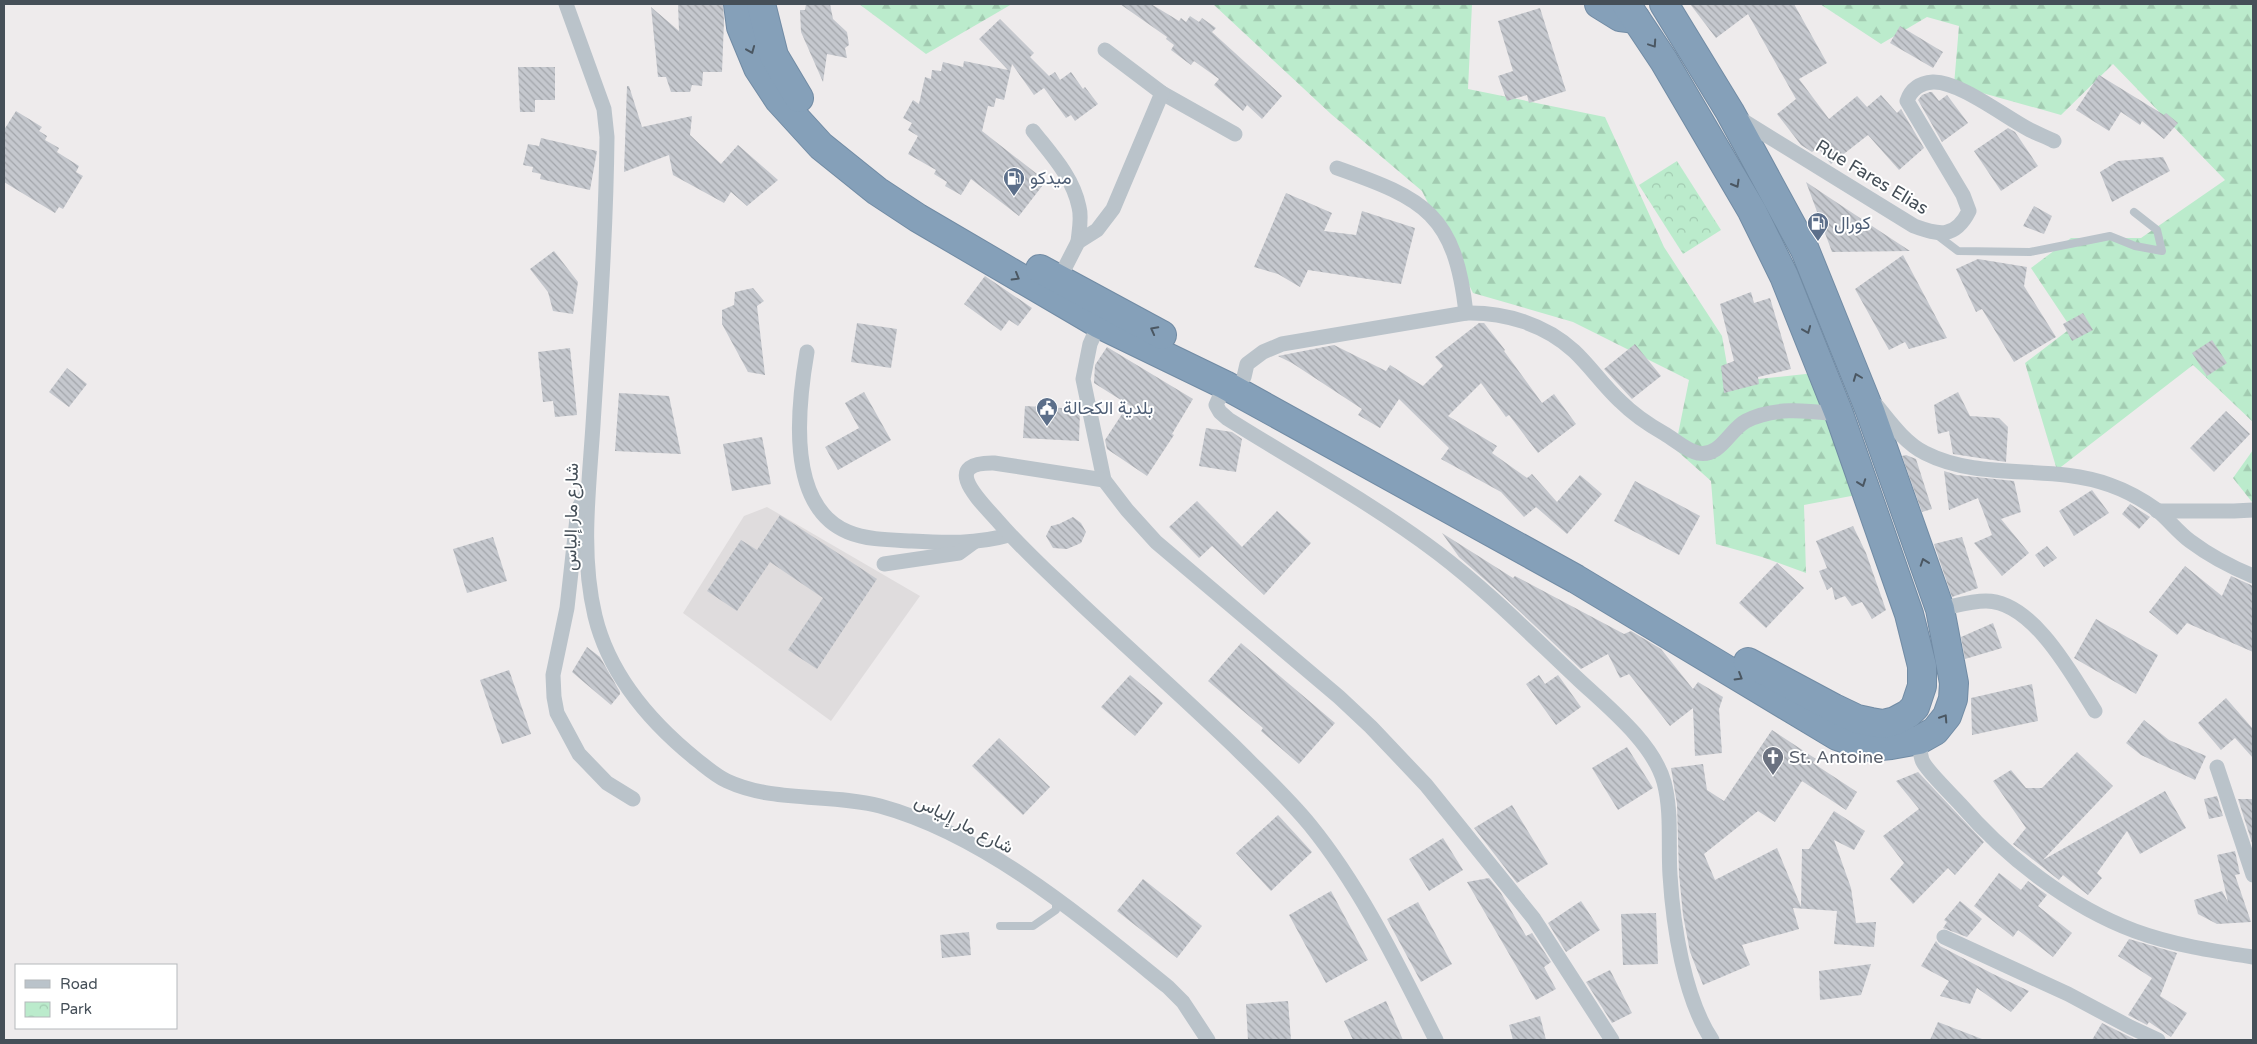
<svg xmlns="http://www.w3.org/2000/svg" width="2257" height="1044" font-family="'Varela Round',Vazirmatn,sans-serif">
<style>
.education{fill:#dfdcdd}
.forest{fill:url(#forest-firs)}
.park{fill:url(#park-crowns)}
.building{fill:url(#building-back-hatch)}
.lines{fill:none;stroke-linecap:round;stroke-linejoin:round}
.highway-casing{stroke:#718ba4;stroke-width:30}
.lane{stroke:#bac3ca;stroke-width:8}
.street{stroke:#bac3ca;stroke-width:15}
.highway{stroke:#85a0b9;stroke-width:28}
.oneway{stroke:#4b5762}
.labels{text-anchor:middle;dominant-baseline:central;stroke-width:4;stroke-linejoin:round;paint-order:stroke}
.street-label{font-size:18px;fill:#454f58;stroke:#fff}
.service-label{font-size:18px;fill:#4e5e75;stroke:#fff;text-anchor:start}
.worship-label{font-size:18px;fill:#5b616d;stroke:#fff;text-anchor:start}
</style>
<defs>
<pattern id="forest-firs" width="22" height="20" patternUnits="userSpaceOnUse" patternTransform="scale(1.25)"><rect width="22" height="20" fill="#bbebcc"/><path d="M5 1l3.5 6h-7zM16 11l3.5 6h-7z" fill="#a2cbb1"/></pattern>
<pattern id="park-crowns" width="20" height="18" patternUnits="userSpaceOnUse" patternTransform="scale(1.25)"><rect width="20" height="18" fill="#bbebcc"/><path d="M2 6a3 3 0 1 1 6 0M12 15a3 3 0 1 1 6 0" fill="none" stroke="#a2cbb1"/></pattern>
<pattern id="building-back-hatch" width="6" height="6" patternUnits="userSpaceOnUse" patternTransform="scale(1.25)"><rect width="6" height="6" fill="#c5c8ce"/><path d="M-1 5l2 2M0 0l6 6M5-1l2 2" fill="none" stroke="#a2a5aa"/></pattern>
</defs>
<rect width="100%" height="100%" fill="#eeebec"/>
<!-- education -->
<path class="education" d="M767 507 920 596 831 721 683 613 744 516Z"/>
<!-- forest -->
<g class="forest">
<path d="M859 4H1012L926 54Z"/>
<path d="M1213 4H1472L1468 89 1605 117 1664 247 1722 336 1730 382 1824 372 1872 492 1804 505 1806 573 1762 557 1716 544 1711 481 1675 449 1689 380 1573 322 1473 293 1422 191 1331 114Z"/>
<path d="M1820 4H2253V422L2193 365 2057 470 2025 363 2071 328 2031 268 2071 238H2141L2225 180 2113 64 2061 115 1954 85 1959 26 1927 17 1881 44Z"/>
<path d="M2253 450V501L2252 502 2233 478Z"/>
</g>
<!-- park -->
<path class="park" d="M1677 161 1721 230 1683 254 1639 185Z"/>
<!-- building -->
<g class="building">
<path d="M678 4H723L724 21 722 72H703L702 86 692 85 690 92H671L666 77H658L651 7 679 31Z"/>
<path d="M806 4H830L833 19 847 32 849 45 845 48 847 58 827 54 823 82 801 32 800 10H805Z"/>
<path d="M1120 4H1151L1179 21 1181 18 1186 22 1190 16 1199 22 1202 18 1216 28 1212 32 1282 96 1262 119 1247 105 1243 111 1214 85 1219 79 1194 61 1191 65 1171 50 1174 45 1166 39 1167 37Z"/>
<path d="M1690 4H1794L1827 63 1799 79 1829 119 1857 96 1867 107 1881 95 1897 113 1901 109 1924 148 1899 170 1868 135 1831 164 1818 148 1812 152 1801 145 1777 114 1796 99 1748 14 1716 38Z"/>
<path d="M1540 8 1566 91 1529 103 1527 95 1507 101 1498 76 1513 71 1498 21Z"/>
<path d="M1000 19 1034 53 1030 57 1049 76 1055 72 1060 80 1071 72 1083 89 1085 87 1098 104 1075 121 1071 115 1066 118 1044 88 1034 95 1012 64 1004 100 996 98 994 107 988 106 982 131 1046 181 1019 216 971 179 961 195 945 186 947 182 934 174 936 170 908 154 918 136 908 130 912 123 903 118 913 100 919 104 925 77 931 79 932 70 941 71 943 62 963 67 964 61 1008 70 979 39Z"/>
<path d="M1900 26 1943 52 1933 68 1890 43Z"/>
<path d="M518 67H555V100H535V112H520Z"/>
<path d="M2099 75 2164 115 2166 113 2178 123 2164 139 2142 121 2140 125 2121 112 2109 131 2076 110Z"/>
<path d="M627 86H629L642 127 692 116 690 135 721 164 738 145 778 180 747 206 731 192 724 203 673 175 669 155 624 172Z"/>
<path d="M1930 92H1932L1939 101 1947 95 1968 123 1942 142 1918 100 1922 95Z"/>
<path d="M16 111 42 127 39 131 47 136 45 140 59 148 57 152 79 166 76 172 83 176 63 209 59 207 55 213 4 182V130Z"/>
<path d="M2008 128 2015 132 2038 166 2001 191 1974 151Z"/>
<path d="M541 138 597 151 590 190 540 179 541 174 532 172 533 167 523 165 528 144 539 146Z"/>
<path d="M2163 157 2170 171 2112 202 2100 172 2118 161Z"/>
<path d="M1806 182 1869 224 1910 251 1832 252Z"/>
<path d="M1286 193 1332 213 1324 231 1356 235 1362 211 1415 228 1401 284 1308 270 1300 287 1278 274 1254 267Z"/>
<path d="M2034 206 2052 216 2044 234 2023 226Z"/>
<path d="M554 251 578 282 573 314 553 311 548 292 530 269Z"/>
<path d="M1903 255 1947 338 1909 349 1905 342 1889 350 1855 289Z"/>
<path d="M1978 259 2027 267 2024 286 2056 337 2014 362 1982 309 1976 312 1956 269Z"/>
<path d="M985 276 1032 308 1018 326 1009 320 1001 331 964 304Z"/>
<path d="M753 288 764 301 757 306 765 375 748 372 722 324V310L734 305 735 292Z"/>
<path d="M1751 292 1754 303 1770 298 1791 369 1758 377 1759 384 1724 393 1721 366 1734 361 1720 304Z"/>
<path d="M2083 313 2093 330 2072 341 2063 324Z"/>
<path d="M857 323 897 329 891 368 851 362Z"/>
<path d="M1479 323H1484L1505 350 1504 351 1542 403 1554 394 1576 424 1538 453 1509 415 1506 417 1481 383 1448 416 1497 446 1492 453 1527 478 1532 474 1557 502 1580 475 1602 494 1567 534 1536 507 1524 517 1501 492 1441 459 1449 448 1399 399 1380 428 1358 415 1362 409 1292 363 1278 356 1334 345 1386 371 1390 365 1423 386 1443 366 1435 357Z"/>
<path d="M2212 340 2227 363 2207 376 2192 353Z"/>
<path d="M1635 344 1661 376 1632 399 1604 369Z"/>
<path d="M1107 347 1193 399 1172 434 1174 435 1147 476 1107 449 1105 440 1124 411 1140 412 1094 383 1095 365Z"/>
<path d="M570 348 577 415 555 417 553 401 543 402 538 352Z"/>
<path d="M67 368 87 384 69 407 49 392Z"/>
<path d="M864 392 891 440 838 470 825 447 859 428 845 403Z"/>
<path d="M1958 392 1970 416 1999 418 2008 427 2006 462 1953 454 1949 431 1938 434 1934 405Z"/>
<path d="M619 393 669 396 681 454 615 451Z"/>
<path d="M1025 406 1080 409 1079 441 1023 438Z"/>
<path d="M2226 411 2250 434 2214 472 2190 448Z"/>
<path d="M1206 428 1232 432 1242 439 1236 472 1199 466Z"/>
<path d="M762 437 771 484 732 491 723 444Z"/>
<path d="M1906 455 1916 459 1932 509 1922 512 1902 456Z"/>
<path d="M1944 471 1957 475 2014 481 2021 512 2001 519 2029 553 2002 576 1974 543 1992 535 1978 498 1949 510Z"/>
<path d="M1635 481 1700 516 1679 555 1614 521Z"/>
<path d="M2092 490 2109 513 2074 536 2059 511Z"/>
<path d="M1197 501 1242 547 1277 511 1311 543 1264 595 1212 546 1199 558 1169 527Z"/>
<path d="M2130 504 2150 517 2139 529 2122 514Z"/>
<path d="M780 515 877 579 817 669 788 650 823 598 770 562 737 611 707 591 741 540 757 550Z"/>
<path d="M1073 517 1081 523 1086 532 1081 543 1067 549 1053 548 1046 536 1051 526 1059 524Z"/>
<path d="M1853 526 1866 553 1886 610 1872 619 1862 602 1852 606 1845 596 1835 600 1832 587 1827 590 1819 571 1827 568 1816 541Z"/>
<path d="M1442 533 1513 578 1515 576 1624 634 1631 631 1661 649 1693 689 1698 682 1723 697 1719 709 1722 753 1695 756 1693 708 1670 726 1629 674 1620 678 1608 654 1581 669 1499 592 1459 557Z"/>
<path d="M493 537 507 581 467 593 453 549Z"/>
<path d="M1962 537 1978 588 1952 597 1934 544Z"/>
<path d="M2047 546 2057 558 2044 567 2035 555Z"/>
<path d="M1777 563 1804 588 1766 628 1739 603Z"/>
<path d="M2185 566 2222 596 2231 576 2253 586V652L2187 623 2177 635 2149 612Z"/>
<path d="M2096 619 2158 655 2136 694 2074 658Z"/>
<path d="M1993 623 2002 648 1965 659 1961 637Z"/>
<path d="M1241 643 1335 723 1299 764 1261 731 1263 728 1208 681Z"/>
<path d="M587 647 600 657 620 692V694L611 705 572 672Z"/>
<path d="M509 670 531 734 502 744 480 680Z"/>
<path d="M1130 675 1163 703 1135 736 1101 707Z"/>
<path d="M1539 675 1545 684 1558 675 1581 707 1556 725 1526 684Z"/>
<path d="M2032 684 2038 721 1972 735 1971 698Z"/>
<path d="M2226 698 2253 729V758L2235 738 2221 750 2198 723Z"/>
<path d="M2144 720 2169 740 2206 756 2195 780 2141 755 2126 743Z"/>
<path d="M1772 730 1816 759 1813 763 1857 792 1846 810 1802 781 1775 822 1758 811 1704 854 1715 880 1777 848 1801 907 1802 849H1809L1834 811 1865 831 1854 850 1834 840 1851 888 1856 923 1876 922 1874 947 1834 944 1837 911 1793 908 1799 929 1742 945 1750 965 1703 985 1690 952 1683 915 1679 874 1677 804 1671 768 1703 764 1707 790 1724 801Z"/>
<path d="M999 738 1050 787 1023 815 972 766Z"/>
<path d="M1627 747 1653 788 1618 810 1592 768Z"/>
<path d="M2077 752 2113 786 2043 860 2165 791 2186 828 2140 854 2127 831 2097 873 2102 878 2088 895 2063 875 2059 880 2013 844 2026 828 1993 781 2011 770 2026 788H2042Z"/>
<path d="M1918 772 1984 842 1955 875 1948 868 1913 904 1890 879 1904 863 1883 836 1919 809 1896 781Z"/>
<path d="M2217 796 2223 816 2209 819 2204 799Z"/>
<path d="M2238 799H2253V846Z"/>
<path d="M1512 805 1548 864 1517 883 1474 828Z"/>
<path d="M1278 815 1312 852 1271 891 1236 853Z"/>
<path d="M1443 838 1463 870 1429 891 1409 859Z"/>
<path d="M2235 851 2240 874 2235 875 2251 922 2217 924 2198 914 2194 900 2222 891 2228 902 2217 855Z"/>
<path d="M1999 873 2021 890 2028 881 2047 895 2038 906 2072 933 2053 957 2018 930 2013 937 1974 906Z"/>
<path d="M1489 878 1501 893 1526 936 1532 933 1551 962 1544 967 1556 989 1536 1000 1467 882Z"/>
<path d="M1143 879 1202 926 1177 958 1117 911Z"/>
<path d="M1331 891 1368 960 1326 983 1289 915Z"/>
<path d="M1581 901 1600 930 1566 952 1548 923Z"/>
<path d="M1960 901 1982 919 1967 937 1943 928 1947 922 1944 920Z"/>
<path d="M1418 902 1452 964 1421 982 1387 919Z"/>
<path d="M1656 913 1658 964 1623 965 1621 914Z"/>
<path d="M969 932 971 955 942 958 940 935Z"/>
<path d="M2129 939 2177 953 2160 996 2187 1013 2171 1037 2149 1022 2147 1025 2128 1015 2152 978 2118 956Z"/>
<path d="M1936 941 1940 946 1993 974 2029 991 2011 1012 1977 988 1970 1004 1940 996 1949 981 1921 966Z"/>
<path d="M1871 964 1861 995 1820 1000 1819 971Z"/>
<path d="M1610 970 1632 1013 1612 1023 1586 982Z"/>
<path d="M1288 1001 1291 1040H1248L1246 1004Z"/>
<path d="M1386 1001 1403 1040H1353L1344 1021Z"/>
<path d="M1540 1016 1546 1040H1513L1509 1025Z"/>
<path d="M1938 1022 1982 1039V1040H1930Z"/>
<path d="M2102 1023 2136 1040H2092Z"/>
</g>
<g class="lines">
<!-- highway casing -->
<g class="highway-casing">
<g id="highway">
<path d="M738 4 741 27 758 68 779 100 821 146 877 191 918 218 1099 324 1225 385 1576 579 1837 736 1870 747 1891 745 1919 740 1935 731 1947 716 1953 699 1954 683 1940 609 1870 411 1805 250 1730 112 1664 4"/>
<path d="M761 4 774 56 799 98"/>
<path d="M1599 4 1620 17 1636 19"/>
<path d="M1626 4 1664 61 1752 211 1784 276 1839 414 1909 614 1922 666V686L1915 707 1908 714 1895 721 1883 724 1871 722 1857 719 1834 708 1748 662"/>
<path d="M1040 269 1162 335"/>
</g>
</g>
<!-- lane -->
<g class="lane">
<path d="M1937 235 1958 251 2030 252 2110 236 2135 246 2162 251 2157 230 2134 212"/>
<path d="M1000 926H1033L1056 910V900"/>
</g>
<!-- street -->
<g class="street">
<path d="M566 4 604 109 607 137C606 233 599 329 593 425 589 488 580 553 595 616 609 674 651 723 697 760 706 767 716 776 727 781 774 803 831 793 880 806 986 835 1084 919 1168 987L1183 1002 1208 1040"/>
<path d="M1105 50 1162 93 1235 134"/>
<path d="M1737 117 1914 226C1939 235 1955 239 1969 211L1963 195 1907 101C1911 89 1920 83 1933 82 1959 81 2005 117 2030 130 2038 134 2046 137 2054 141"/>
<path d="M1033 131C1051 154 1073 177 1079 207 1082 218 1079 231 1078 242"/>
<path d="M1337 168C1425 199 1455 214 1466 313"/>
<path d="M1059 279 1078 242 1097 230 1113 209 1162 93"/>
<path d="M1099 324 1090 344 1083 379 1104 480 1127 510 1156 542 1339 697 1371 727 1426 785 1534 919 1612 1040"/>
<path d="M807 352C798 404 785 506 848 532 867 540 891 540 912 541 945 543 977 544 1009 535"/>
<path d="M1244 377 1247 364 1263 352 1282 344 1466 313C1504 312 1545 324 1574 351 1590 366 1603 385 1620 401 1633 414 1649 425 1665 434 1675 440 1687 451 1698 453 1720 458 1730 429 1746 421 1775 406 1809 411 1839 414"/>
<path d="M1225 385 1216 405 1220 412 1228 419C1298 463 1372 503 1438 553 1488 591 1533 637 1579 680 1608 707 1653 743 1664 782 1672 812 1668 844 1670 875 1673 925 1684 998 1712 1040"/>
<path d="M1877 406C1890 422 1905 443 1925 453 1982 482 2050 463 2110 485 2127 491 2143 500 2157 510 2169 520 2178 532 2190 541 2210 556 2231 567 2253 576"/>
<path d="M1104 480 994 463C939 462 980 501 997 520 1022 549 1050 574 1077 600 1129 649 1183 697 1234 746 1260 772 1287 797 1310 825 1362 889 1399 967 1436 1040"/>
<path d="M586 495 578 509 567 608 553 675 554 697 557 713 579 754 607 783 633 799"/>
<path d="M2157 511H2234L2253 510"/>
<path d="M884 564 959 553 974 542"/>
<path d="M1940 609C1955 606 1971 601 1986 601 2033 601 2073 676 2095 711"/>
<path d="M1919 740C1920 746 1920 757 1923 762 1928 772 1952 795 1961 805 2006 857 2070 907 2135 931 2173 945 2213 951 2253 957"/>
<path d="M2217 767 2253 875"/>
<path d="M1944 937 2068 994 2130 1027 2158 1040"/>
</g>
<!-- highway -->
<use href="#highway" class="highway"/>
</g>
<!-- one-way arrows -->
<defs><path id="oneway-chevron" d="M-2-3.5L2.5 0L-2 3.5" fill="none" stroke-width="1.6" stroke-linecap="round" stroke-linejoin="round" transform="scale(1.25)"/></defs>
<g class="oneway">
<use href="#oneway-chevron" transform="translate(1653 44) rotate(56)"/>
<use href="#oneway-chevron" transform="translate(751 50) rotate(68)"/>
<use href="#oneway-chevron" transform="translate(1736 184) rotate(60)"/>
<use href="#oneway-chevron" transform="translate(1016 277) rotate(30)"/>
<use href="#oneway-chevron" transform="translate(1154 330) rotate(-152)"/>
<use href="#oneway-chevron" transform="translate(1807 330) rotate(68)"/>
<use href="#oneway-chevron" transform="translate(1857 377) rotate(-111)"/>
<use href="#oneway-chevron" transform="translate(1862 483) rotate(70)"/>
<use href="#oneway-chevron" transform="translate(1924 562) rotate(-109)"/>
<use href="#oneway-chevron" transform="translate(1739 677) rotate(31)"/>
<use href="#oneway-chevron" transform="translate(1944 718) rotate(-57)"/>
</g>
<!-- icons -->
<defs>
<g id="fuel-pin" transform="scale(1.125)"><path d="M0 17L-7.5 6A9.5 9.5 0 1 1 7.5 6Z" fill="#5c6f8a" stroke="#fff"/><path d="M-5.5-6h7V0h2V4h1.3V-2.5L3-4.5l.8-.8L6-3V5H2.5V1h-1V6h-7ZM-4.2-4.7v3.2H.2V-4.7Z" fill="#fff"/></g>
<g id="civic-pin" transform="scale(1.125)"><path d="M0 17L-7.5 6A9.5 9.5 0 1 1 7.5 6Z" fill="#5c6f8a" stroke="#fff"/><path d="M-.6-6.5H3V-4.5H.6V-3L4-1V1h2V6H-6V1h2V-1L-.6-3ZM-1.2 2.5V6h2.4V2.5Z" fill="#fff"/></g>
<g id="church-pin" transform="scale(1.125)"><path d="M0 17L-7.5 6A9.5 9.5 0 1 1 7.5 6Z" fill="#6b7280" stroke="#fff"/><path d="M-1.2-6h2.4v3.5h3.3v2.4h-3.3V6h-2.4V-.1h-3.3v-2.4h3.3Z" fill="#fff"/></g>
</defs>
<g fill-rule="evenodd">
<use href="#fuel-pin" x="1014" y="178"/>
<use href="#fuel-pin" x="1818" y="223"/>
<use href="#civic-pin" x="1047" y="408"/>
<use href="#church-pin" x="1773" y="757"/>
</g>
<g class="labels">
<!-- street labels -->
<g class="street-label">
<text transform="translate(1872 177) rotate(31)">Rue Fares Elias</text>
<text transform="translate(571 517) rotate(-89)">شارع مار إلياس</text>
<text transform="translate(964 824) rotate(27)">شارع مار إلياس</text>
</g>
<!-- service labels -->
<g class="service-label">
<text x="1030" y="178">ميدكو</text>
<text x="1834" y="223">كورال</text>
<text x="1063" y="408">بلدية الكحالة</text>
</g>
<!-- worship labels -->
<g class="worship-label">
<text x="1789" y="757">St. Antoine</text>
</g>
</g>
<!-- border -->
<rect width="2257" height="1044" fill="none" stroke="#454f58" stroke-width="10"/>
<!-- legend -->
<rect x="15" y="964" width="162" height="65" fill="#ffffff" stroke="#b5b9bc"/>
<rect x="25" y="980" width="25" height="8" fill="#bac3ca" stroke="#b5b9bc"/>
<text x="60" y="989" font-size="15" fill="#454f58">Road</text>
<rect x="25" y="1002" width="25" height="15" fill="url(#park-crowns)" stroke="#b5b9bc"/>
<text x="60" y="1014" font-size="15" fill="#454f58">Park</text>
</svg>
